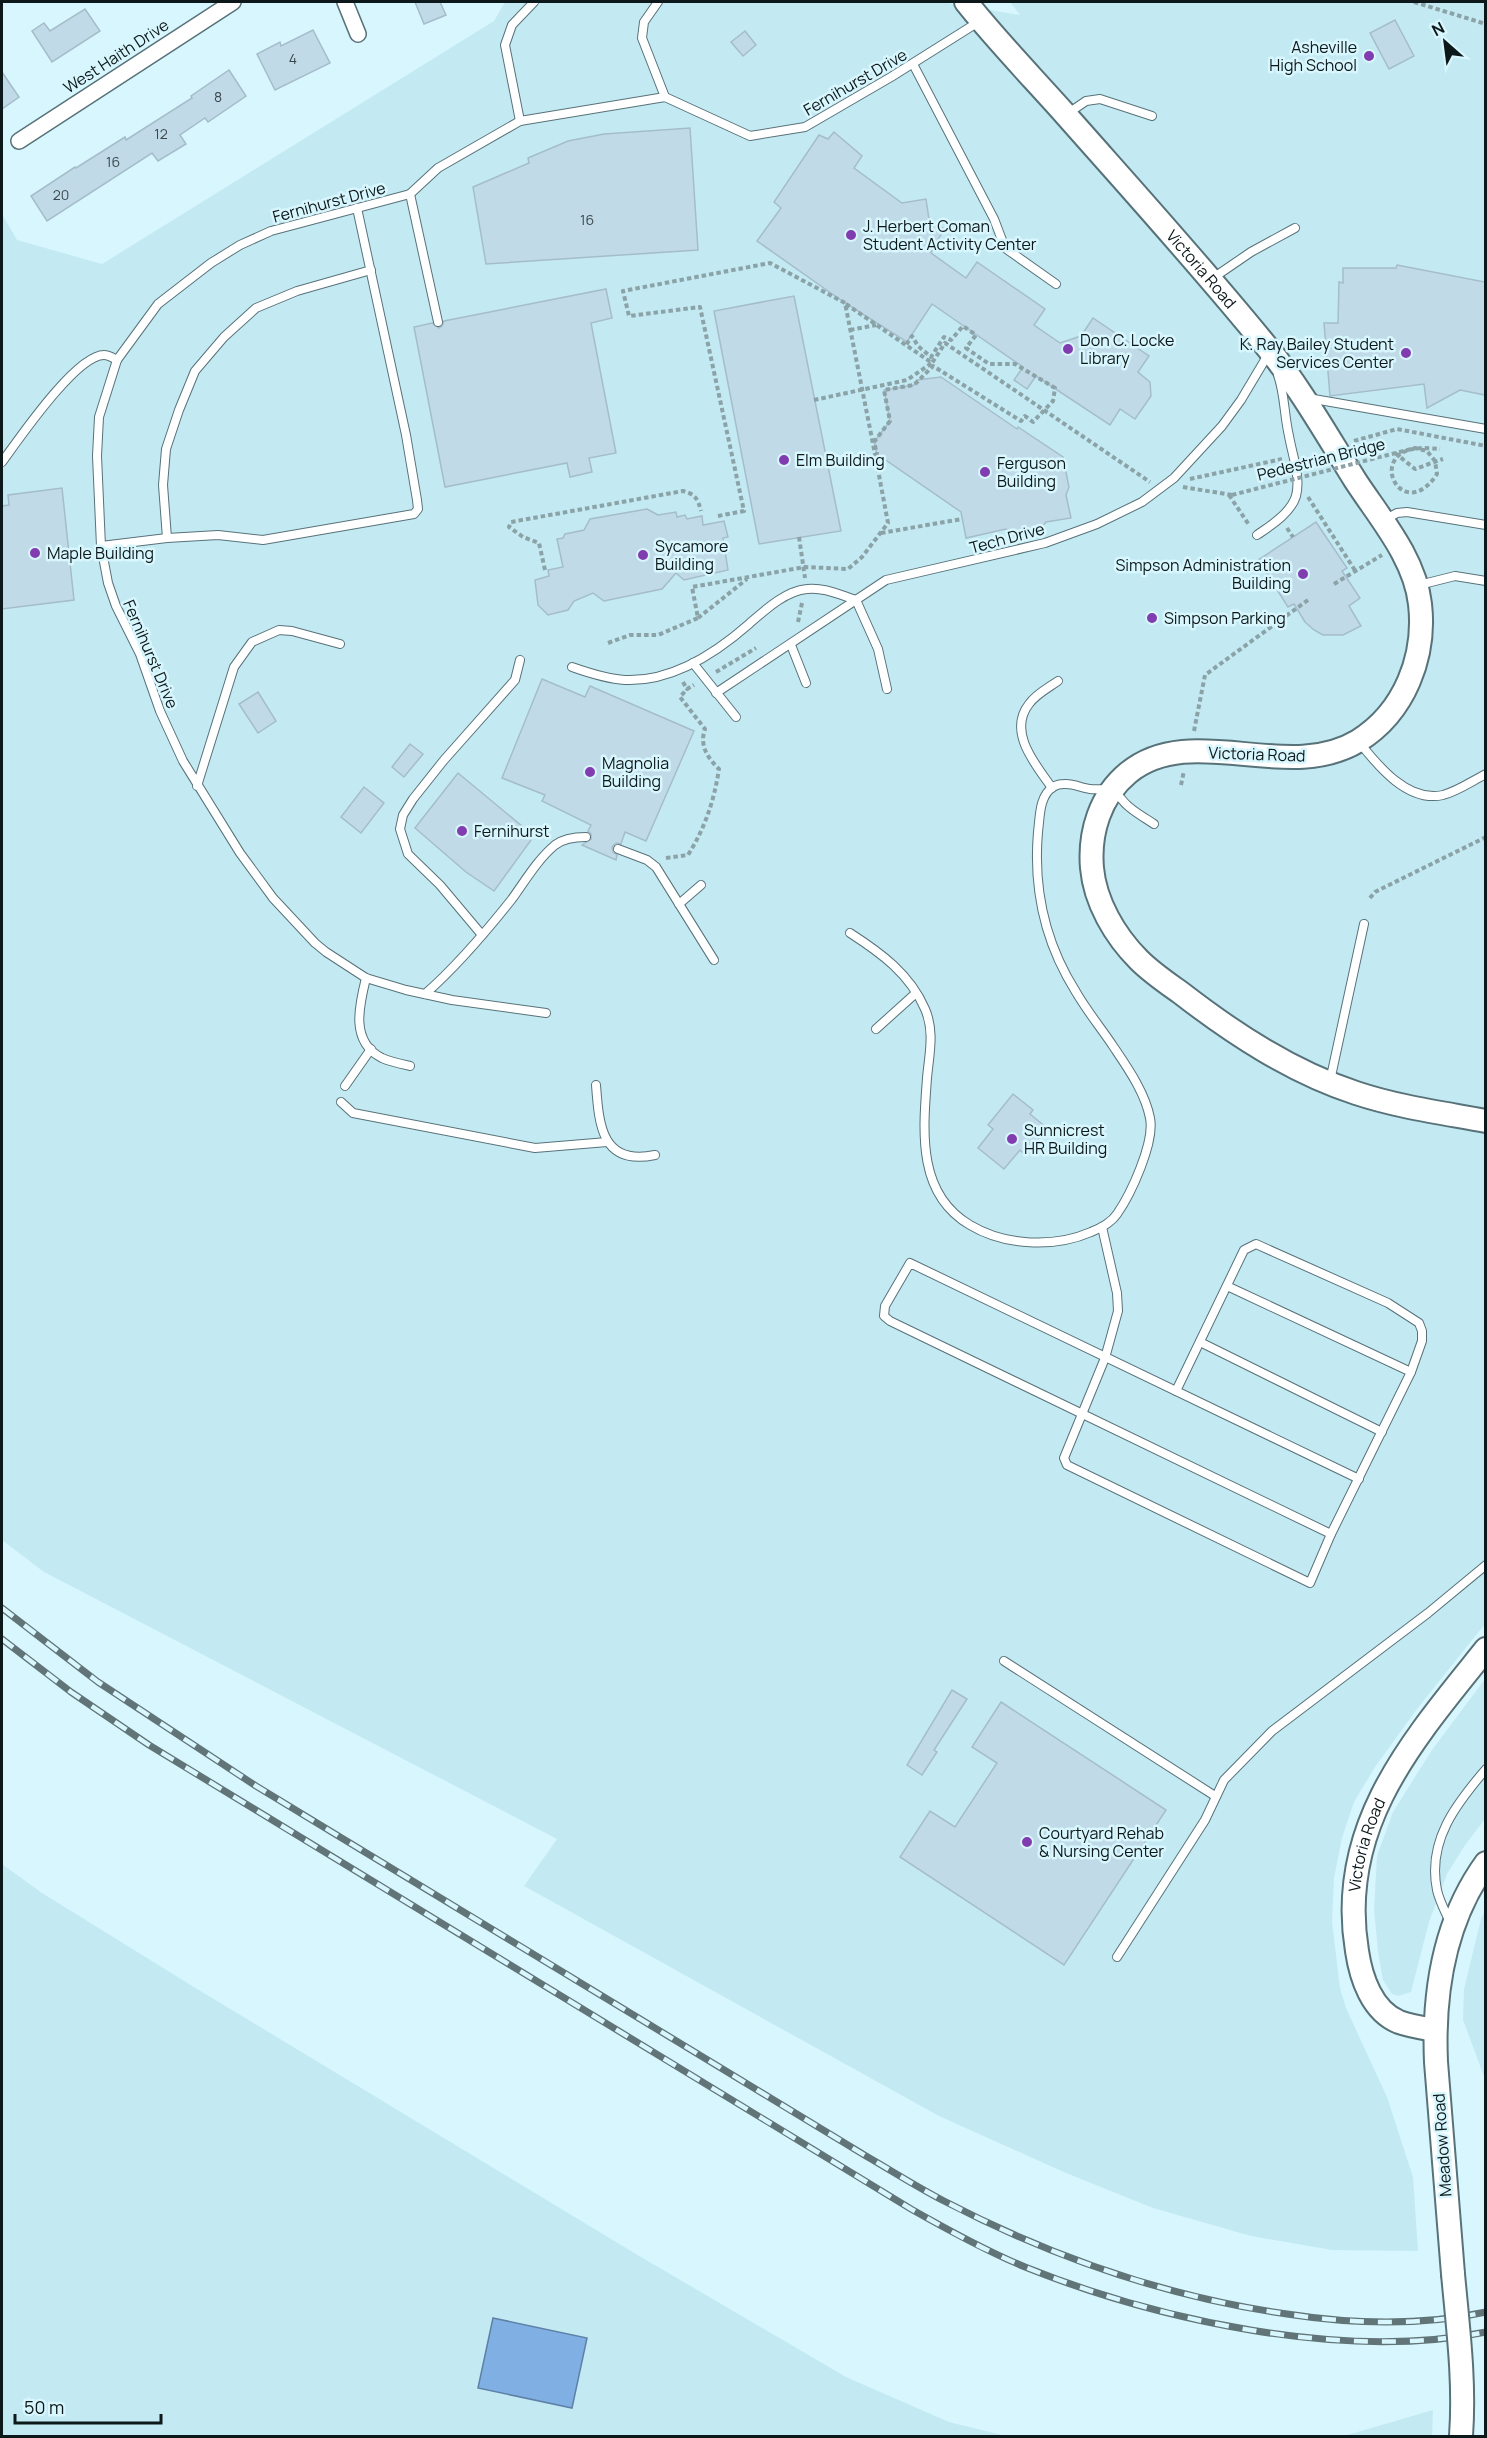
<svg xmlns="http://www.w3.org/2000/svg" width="1487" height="2438" font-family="Manrope,sans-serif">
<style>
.built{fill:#c3eaf3}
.water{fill:#80afe4;stroke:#5e82a7;stroke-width:1.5}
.building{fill:#c1dae7;stroke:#a5bdcb;stroke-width:1.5}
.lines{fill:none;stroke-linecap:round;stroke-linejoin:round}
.lane-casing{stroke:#587279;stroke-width:10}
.street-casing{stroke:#587279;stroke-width:18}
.secondary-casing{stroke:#587279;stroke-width:26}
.path{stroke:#8ba2a7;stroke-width:4;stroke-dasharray:4.5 3;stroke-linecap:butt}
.lane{stroke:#fff;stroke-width:8}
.street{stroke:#fff;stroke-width:15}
.secondary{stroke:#fff;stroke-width:22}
.rail-casing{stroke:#617478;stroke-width:7}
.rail{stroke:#d8f6fd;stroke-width:4.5;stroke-dasharray:14;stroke-linecap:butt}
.secondary-bridge-casing{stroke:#587279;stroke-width:26;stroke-linecap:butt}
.path-bridge{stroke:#8ba2a7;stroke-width:4;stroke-dasharray:4.5 3;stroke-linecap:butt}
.secondary-bridge{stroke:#fff;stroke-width:22}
.poi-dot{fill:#813cb0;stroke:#d8f6fd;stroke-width:2}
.labels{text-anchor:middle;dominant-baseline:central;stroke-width:5;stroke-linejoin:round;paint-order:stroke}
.number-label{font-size:14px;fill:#3a484d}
.poi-label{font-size:16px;fill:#0d181a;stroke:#d8f6fd;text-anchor:start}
.street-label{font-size:16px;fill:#0d181a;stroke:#d8f6fd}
</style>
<rect width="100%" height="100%" fill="#d8f6fd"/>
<!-- built -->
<g class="built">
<path d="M505 2H942L1020 15 1010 2H1485V1624L1417 1709 1375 1767 1354 1802 1342 1838 1334 1878 1332 1922 1340 1988 1346 2008 1387 2097 1413 2177 1418 2251 1332 2250 1251 2236 1153 2208 1066 2173 939 2116 524 1886 557 1839 44 1572 2 1540V214L17 240 102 264 494 21Z"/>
<path d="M1485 1679V1819L1465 1845 1447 1874 1429 1922 1411 1992 1398 1996 1392 1994 1383 1980 1378 1952 1374 1909 1377 1856 1393 1812 1432 1750Z"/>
<path d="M2 1864 42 1893 189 1984 641 2257 846 2377 949 2422 1006 2436H2Z"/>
<path d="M1485 1910V2079L1463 2020 1464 1989 1481 1919Z"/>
<path d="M1433 2410 1432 2436H1344Z"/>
</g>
<!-- water -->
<path class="water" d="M493 2318 587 2338 572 2408 478 2388Z"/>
<!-- building -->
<g class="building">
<path d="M415 2H440L446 15 424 24Z"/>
<path d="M85 9 100 31 52 62 32 31 44 23 50 31Z"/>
<path d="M1395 20 1414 56 1389 69 1370 33Z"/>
<path d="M313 30 330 63 275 90 257 54 280 42 281 46Z"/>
<path d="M745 31 756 45 743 56 731 42Z"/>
<path d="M229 70 246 96 208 122 205 118 180 135 186 144 158 161 152 153 47 221 31 196 75 167 76 168 125 137 126 140 192 98 191 96Z"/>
<path d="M2 72 19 97 2 109Z"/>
<path d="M690 128 698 250 486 264 473 187 529 163 528 158 568 141 604 134Z"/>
<path d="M834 132 862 156 854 168 902 203 926 199 929 219 944 229 931 253 966 278 977 262 1045 309 1034 325 1060 343 1081 336 1093 318 1149 356 1138 372 1150 382 1151 396 1135 419 1120 409 1110 425 1036 376 1027 389 1014 380 1023 367 932 304 907 342 845 303 757 241 781 208 774 202 819 135 828 139Z"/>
<path d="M1397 265 1485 282V395L1460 390 1427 408 1424 384 1330 396 1324 323H1338L1339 282 1343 283V268H1396Z"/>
<path d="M606 289 612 318 591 323 616 453 589 458 592 472 570 477 567 463 445 487 414 327 432 323 439 328 442 326 444 321Z"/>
<path d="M794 296 841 531 759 544 714 311Z"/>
<path d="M941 377 1017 429 1018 427 1063 457 1069 487 1066 495 1071 518 1046 522 1042 527 1012 533 1006 529 966 538 961 512 877 454 874 442 890 421 884 390 914 385 917 380Z"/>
<path d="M62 488 74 600 2 609V506L9 505 8 495Z"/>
<path d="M647 509 658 515 676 512 677 517 685 515 687 519 702 516 703 525 724 521 728 537 723 538 728 570 684 580 676 573 662 589 604 601 593 593 574 601 568 610 548 615 538 605 535 580 549 576 548 570 563 567 557 539 563 538 565 534 584 530 590 519Z"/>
<path d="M1316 522 1347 568 1342 571 1360 598 1349 606 1361 626 1343 635H1323L1314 630 1305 622 1294 604 1288 607 1258 560Z"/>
<path d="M542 679 585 697 590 686 694 731 646 841 625 832 621 844 616 843 612 847 613 852 617 855 616 860 582 845 591 839V834L588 831 591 825 542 801 545 795 502 778Z"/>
<path d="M258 692 276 721 258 733 239 704Z"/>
<path d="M410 744 423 754 404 777 392 767Z"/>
<path d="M458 773 534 836 494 891 466 872 415 828Z"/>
<path d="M364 787 384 803 361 833 341 817Z"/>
<path d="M1013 1094 1033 1110 1030 1114 1047 1128 1025 1155 1020 1150 1004 1169 978 1148 993 1129 988 1125Z"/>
<path d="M952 1690 967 1699 934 1750 937 1752 922 1775 907 1765Z"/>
<path d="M1001 1702 1166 1810 1064 1965 900 1857 930 1811 955 1827 997 1763 972 1747Z"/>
</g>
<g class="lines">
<!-- lane casing -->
<g class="lane-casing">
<g id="lane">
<path d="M658 2 644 22 642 38 665 97"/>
<path d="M913 64 994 219 1005 248 1056 284"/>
<path d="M1067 114 1086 101 1100 99 1152 116"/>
<path d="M520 121 505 45 512 25 534 2"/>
<path d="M410 194 438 322"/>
<path d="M1213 278 1251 252 1295 228"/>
<path d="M1308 398 1486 429"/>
<path d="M2 462C19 439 76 355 104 355 109 355 113 358 117 360"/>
<path d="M1386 519 1397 513 1407 512 1486 525"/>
<path d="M1257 535C1270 526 1291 513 1296 496 1301 477 1292 454 1289 436 1284 415 1285 395 1278 375"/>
<path d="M167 538 163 485 166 449 179 410 195 371 224 337 256 308 297 291 371 270"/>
<path d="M101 546 167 538 218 535 263 540 414 514 418 509 417 500 406 435 357 208"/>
<path d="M1419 585 1455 576 1486 581"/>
<path d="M856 600 878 649 887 689"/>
<path d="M791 645 806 683"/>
<path d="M693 663 736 717"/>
<path d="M572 667C589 673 607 679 625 680 671 682 716 653 749 624 765 610 785 591 807 589 824 587 840 595 856 600"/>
<path d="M716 693 886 580 1045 543 1097 524 1142 502 1174 478 1222 426 1241 400 1269 353"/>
<path d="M1359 742C1378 766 1408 803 1443 795 1458 791 1472 781 1486 774"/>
<path d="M197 786 234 667 252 642 279 630 292 631 340 644"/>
<path d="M1052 788C1036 765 1007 732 1029 704 1036 694 1048 688 1058 681"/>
<path d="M618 849 647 860 656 867 714 960"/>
<path d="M679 904 701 885"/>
<path d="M850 933C881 953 910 974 925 1009 935 1032 929 1055 927 1078 923 1132 917 1194 970 1225 1005 1246 1054 1248 1091 1232 1101 1228 1111 1223 1117 1214 1131 1194 1155 1142 1150 1118 1145 1092 1127 1067 1113 1046 1101 1028 1087 1011 1076 992 1045 943 1033 890 1038 832 1040 817 1039 796 1053 787 1056 785 1061 784 1064 784 1073 783 1081 788 1090 789 1096 790 1106 788 1112 791 1118 793 1123 802 1128 806 1136 813 1145 818 1154 824"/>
<path d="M482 935 440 885 408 854 400 829 403 815 413 799 444 760 515 680 520 660"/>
<path d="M366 978C359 1006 350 1042 382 1058 391 1062 401 1064 410 1066"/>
<path d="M425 994C457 966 485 933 512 899 525 881 538 859 555 845 564 838 575 837 586 837"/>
<path d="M546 1013 452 1000 406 990 366 978 326 952 315 943 273 898 240 853 183 761 160 711 140 654 116 606 108 583 101 546 97 456 99 417 117 360 158 304 211 263 240 245 271 231 410 194 438 168 520 121 665 97 750 136 805 127 891 77 980 21"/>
<path d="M876 1029 916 993"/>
<path d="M1330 1081 1364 924"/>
<path d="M596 1085C599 1126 602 1166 655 1155"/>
<path d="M345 1086 371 1049"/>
<path d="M341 1102 353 1113 535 1148 607 1142"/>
<path d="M1102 1227 1117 1293 1118 1311 1105 1358 1064 1458 1067 1465 1310 1583 1331 1534 1411 1372 1422 1341V1331L1419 1323 1388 1303 1256 1244 1244 1250 1176 1391"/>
<path d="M1227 1286 1411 1372"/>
<path d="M1200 1342 1382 1432"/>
<path d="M1331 1534 890 1321 884 1316 885 1306 910 1263 1359 1479"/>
<path d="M1004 1661 1215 1796"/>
<path d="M1449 1920C1445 1911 1439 1900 1437 1890 1427 1841 1456 1804 1486 1769"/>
<path d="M1117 1957 1205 1820 1224 1780 1272 1731 1428 1613 1486 1565"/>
</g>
</g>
<!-- street casing -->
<g class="street-casing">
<g id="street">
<path d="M345 2 358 34"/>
<path d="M19 141 233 2"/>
</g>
</g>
<!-- secondary casing -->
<g class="secondary-casing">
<g id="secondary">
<path id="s1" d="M966 2C997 41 1032 77 1065 114 1133 191 1203 268 1267 347 1299 386 1328 437 1355 480 1379 517 1415 558 1420 604 1426 656 1405 712 1358 741 1287 784 1191 721 1128 773 1100 796 1089 833 1092 868 1095 902 1115 936 1139 960 1152 973 1167 983 1181 993 1234 1034 1292 1072 1356 1093 1398 1107 1443 1113 1486 1121"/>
<path id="s2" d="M1435 2030C1423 2028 1410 2026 1399 2022 1372 2011 1361 1978 1357 1951 1336 1826 1413 1740 1486 1649"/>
<path d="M1453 2274 1436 2062C1433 1992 1444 1921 1486 1863"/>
</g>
</g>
<!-- path -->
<g class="path">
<path d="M1414 2 1486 24"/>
<path d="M846 304 932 363 945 343 1150 482"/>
<path d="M850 330 876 325"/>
<path d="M814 400 907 380 932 363"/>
<path d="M1354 441 1397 429 1486 446"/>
<path d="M1395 453 1415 469 1443 459"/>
<path d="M1190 479 1282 459"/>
<path d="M1183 487 1232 495"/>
<path d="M1229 495 1249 525"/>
<path d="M1308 497 1356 572"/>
<path d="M718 516 744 511 700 307 629 316 623 291 770 263 845 303 875 454H877L874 442 890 421 884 390 914 385 933 366 1021 421 1025 416 1033 422 1053 401 1055 388 1015 364H989L966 348 976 335 963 326 951 340 944 337 931 357 918 346 912 336 906 345"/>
<path d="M1287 528 1293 537"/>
<path d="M881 533 962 519"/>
<path d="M799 537 805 578"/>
<path d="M545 570 539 543 523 537 509 527 511 522 683 491C695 494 698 499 701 511"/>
<path d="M1334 584 1382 555"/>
<path d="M698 618 747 579"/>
<path d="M798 622 802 603"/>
<path d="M608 643 630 635H658L698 618 692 587 805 567 848 569 862 557 888 523 875 454"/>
<path d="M716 672 756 648"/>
<path d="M683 682 687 689 694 685"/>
<path d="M1194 731 1205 675 1308 600"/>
<path d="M1181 785 1184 771"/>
<path d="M666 858 688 855C705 828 714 801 719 769 708 758 699 746 705 729L680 697 687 689"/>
<path d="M1370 898 1375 892 1389 885 1486 837"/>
</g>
<!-- lane -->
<use href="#lane" class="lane"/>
<!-- street -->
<use href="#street" class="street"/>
<!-- secondary -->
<use href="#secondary" class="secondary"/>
<!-- rail casing -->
<g class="rail-casing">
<g id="rail">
<path d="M2 1608 98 1682 256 1786 866 2156C892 2171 917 2187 944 2201 1052 2257 1167 2297 1287 2314 1352 2324 1421 2326 1486 2312"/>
<path d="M2 1639 71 1692 149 1745 911 2209C948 2230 986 2251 1025 2267 1157 2320 1344 2361 1486 2332"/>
</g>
</g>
<!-- rail -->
<use href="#rail" class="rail"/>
<!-- secondary-bridge casing -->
<g class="secondary-bridge-casing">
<path id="secondary-bridge" d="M1453 2274C1458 2328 1465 2382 1461 2436"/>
</g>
<!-- path-bridge -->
<path class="path-bridge" d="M1232 495 1415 448 1427 451 1435 461 1437 474C1409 517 1377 474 1399 455 1410 446 1427 448 1440 449"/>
<!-- secondary-bridge -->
<use href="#secondary-bridge" class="secondary-bridge"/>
</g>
<!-- markers -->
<g class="poi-dot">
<circle cx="1369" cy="56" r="6"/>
<circle cx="851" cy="235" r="6"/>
<circle cx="1068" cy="349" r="6"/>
<circle cx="1406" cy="353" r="6"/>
<circle cx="784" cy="460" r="6"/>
<circle cx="985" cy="472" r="6"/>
<circle cx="35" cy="553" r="6"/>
<circle cx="643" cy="555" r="6"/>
<circle cx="1303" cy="574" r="6"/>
<circle cx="1152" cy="618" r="6"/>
<circle cx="590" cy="772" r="6"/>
<circle cx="462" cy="831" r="6"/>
<circle cx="1012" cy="1139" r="6"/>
<circle cx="1027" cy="1842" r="6"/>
</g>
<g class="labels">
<!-- number labels -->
<g class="number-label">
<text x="293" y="58">4</text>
<text x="218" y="96">8</text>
<text x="161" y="133">12</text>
<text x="113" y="161">16</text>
<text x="61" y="194">20</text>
<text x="587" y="219">16</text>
</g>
<!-- poi labels -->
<g class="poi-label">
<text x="1357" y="47" text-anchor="end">Asheville<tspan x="1357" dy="18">High School</tspan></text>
<text x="863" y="226">J. Herbert Coman<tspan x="863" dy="18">Student Activity Center</tspan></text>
<text x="1080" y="340">Don C. Locke<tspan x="1080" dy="18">Library</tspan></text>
<text x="1394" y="344" text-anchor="end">K. Ray Bailey Student<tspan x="1394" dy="18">Services Center</tspan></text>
<text x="796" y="460">Elm Building</text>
<text x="997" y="463">Ferguson<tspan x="997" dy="18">Building</tspan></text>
<text x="655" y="546">Sycamore<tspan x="655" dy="18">Building</tspan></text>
<text x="47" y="553">Maple Building</text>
<text x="1291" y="565" text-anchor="end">Simpson Administration<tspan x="1291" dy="18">Building</tspan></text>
<text x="1164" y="618">Simpson Parking</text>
<text x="602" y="763">Magnolia<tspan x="602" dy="18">Building</tspan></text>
<text x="474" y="831">Fernihurst</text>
<text x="1024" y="1130">Sunnicrest<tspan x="1024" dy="18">HR Building</tspan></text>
<text x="1039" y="1833">Courtyard Rehab<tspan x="1039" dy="18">&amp; Nursing Center</tspan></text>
</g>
<!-- street labels -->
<g class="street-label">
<text transform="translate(116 56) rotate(-33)">West Haith Drive</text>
<text transform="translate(855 82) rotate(-30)">Fernihurst Drive</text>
<text transform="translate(329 202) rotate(-15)">Fernihurst Drive</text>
<text stroke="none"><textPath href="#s1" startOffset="356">Victoria Road</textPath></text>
<text transform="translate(1321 459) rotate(-14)">Pedestrian Bridge</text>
<text transform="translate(1007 538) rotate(-15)">Tech Drive</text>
<text transform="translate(151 654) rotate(67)">Fernihurst Drive</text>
<text transform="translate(1257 754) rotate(2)">Victoria Road</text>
<text stroke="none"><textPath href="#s2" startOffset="231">Victoria Road</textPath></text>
<text transform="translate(1442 2145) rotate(-94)">Meadow Road</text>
</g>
</g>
<!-- border -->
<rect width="1487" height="2438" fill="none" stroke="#0d181a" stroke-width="6"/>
<!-- north arrow -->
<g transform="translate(1445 42) rotate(332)" stroke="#d8f6fd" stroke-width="4.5" paint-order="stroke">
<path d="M0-4.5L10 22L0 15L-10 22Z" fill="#0d181a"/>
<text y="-9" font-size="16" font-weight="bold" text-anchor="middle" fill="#0d181a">N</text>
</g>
<!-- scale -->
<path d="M15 2414v9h146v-9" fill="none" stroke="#0d181a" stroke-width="3"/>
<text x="24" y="2414" font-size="18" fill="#0d181a" stroke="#d8f6fd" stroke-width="4.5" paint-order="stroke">50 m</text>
</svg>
